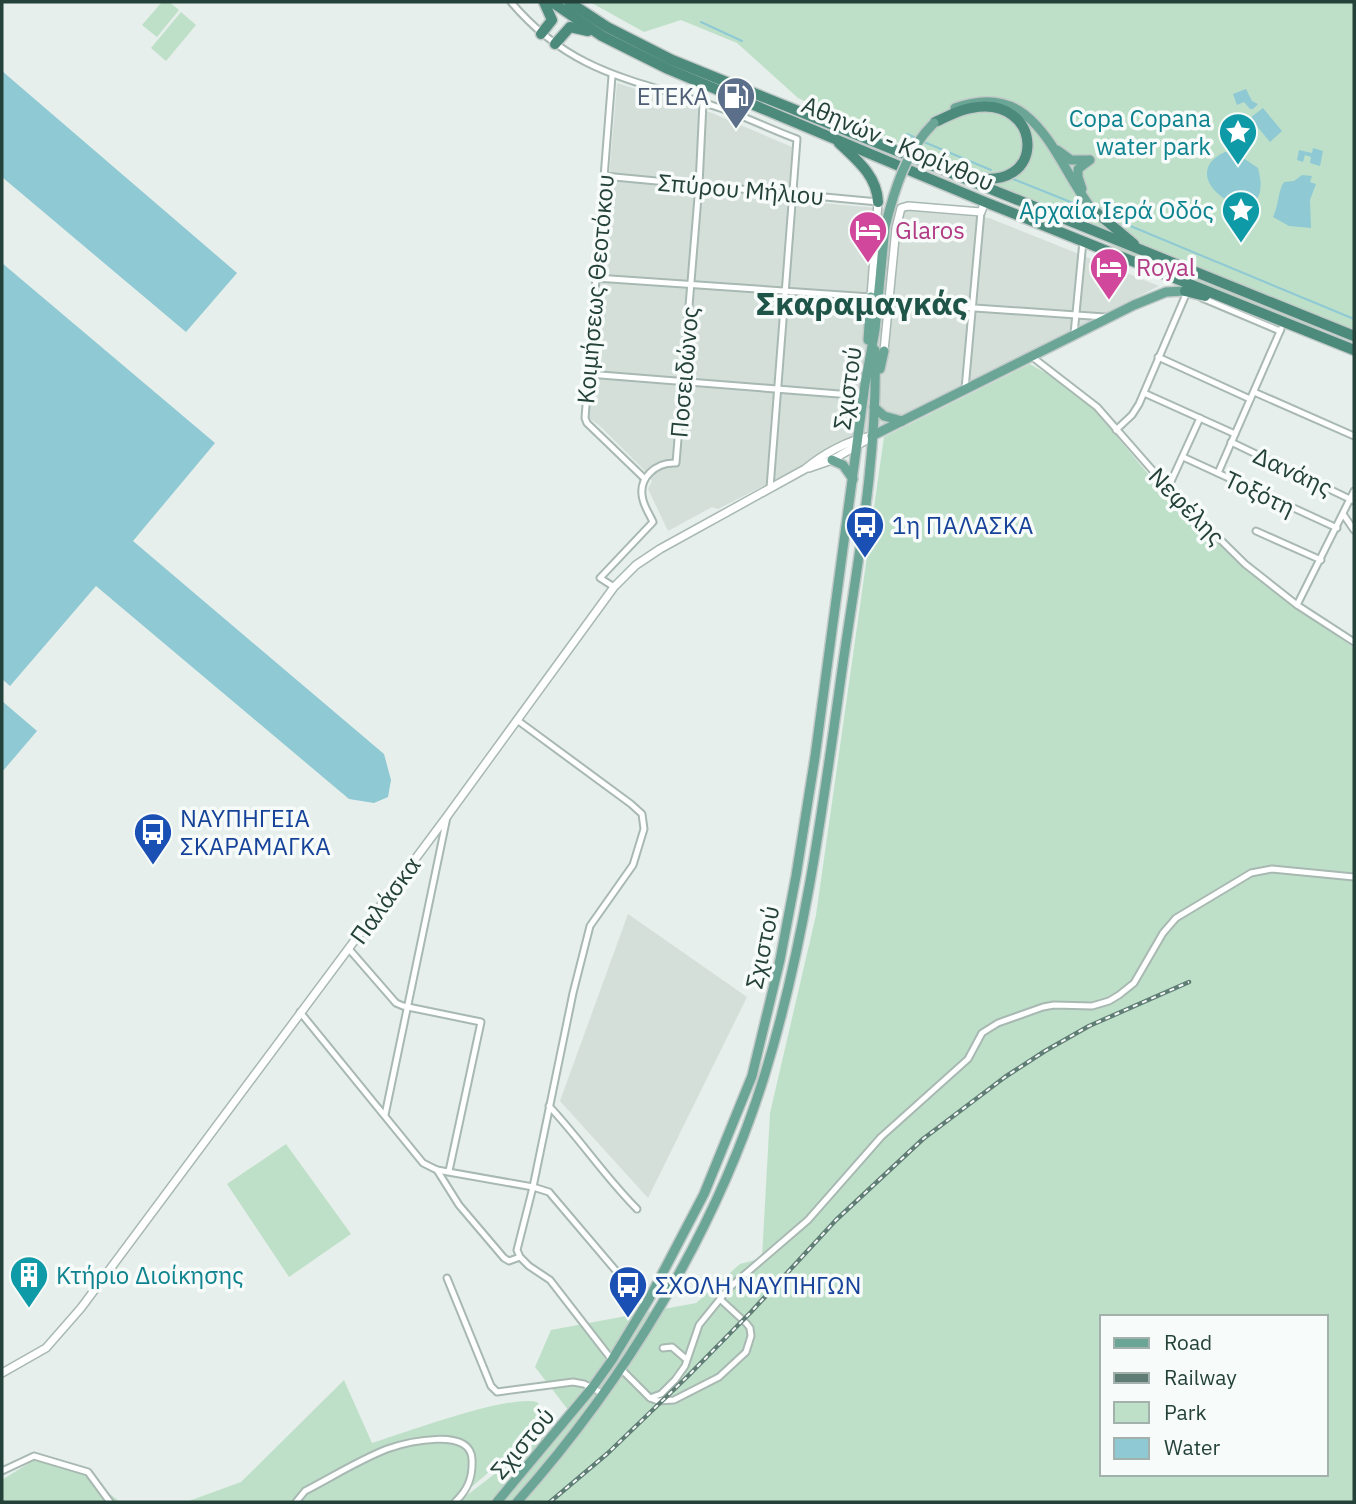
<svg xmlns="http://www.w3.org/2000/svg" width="1356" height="1504" font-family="'IBM Plex Sans',sans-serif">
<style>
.built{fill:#d4dfda}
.green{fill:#bfe0c8;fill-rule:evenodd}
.water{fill:#8ec9d4}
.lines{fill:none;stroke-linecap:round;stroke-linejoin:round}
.stream{stroke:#8ec9d4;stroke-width:2}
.minor-casing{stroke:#a8b8b2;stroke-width:9}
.tertiary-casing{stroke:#a8b8b2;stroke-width:10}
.primary-casing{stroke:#c2cac8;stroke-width:12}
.trunk-casing{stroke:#c2cac8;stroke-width:13}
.minor{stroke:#fff;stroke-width:5}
.tertiary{stroke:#fff;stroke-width:7}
.primary{stroke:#6aa596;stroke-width:9}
.trunk{stroke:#4c8a7c;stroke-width:10}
.rail-casing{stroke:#5f7d75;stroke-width:4.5}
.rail{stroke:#f7fbf9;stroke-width:2;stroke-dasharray:5;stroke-linecap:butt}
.primary-bridge-casing{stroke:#c2cac8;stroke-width:12;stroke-linecap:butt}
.primary-bridge{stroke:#6aa596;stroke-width:9}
.labels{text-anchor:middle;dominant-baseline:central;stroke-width:7;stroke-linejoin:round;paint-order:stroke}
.service-label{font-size:24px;fill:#4e5e75;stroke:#f7fbf9;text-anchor:end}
.culture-label{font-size:24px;fill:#0d838f;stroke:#f7fbf9;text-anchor:end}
.street-label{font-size:24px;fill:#24423a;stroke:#f7fbf9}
.hotel-label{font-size:24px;fill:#b23c85;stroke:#f7fbf9;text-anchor:start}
.transit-label{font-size:24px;fill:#164399;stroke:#f7fbf9;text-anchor:start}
.district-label{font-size:32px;font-weight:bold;fill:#1f5548;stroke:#f7fbf9}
</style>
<rect width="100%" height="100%" fill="#e6efeb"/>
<!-- built -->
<g class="built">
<path d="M617 83 712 113 792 147 788 200 989 218 1159 286 718 509 712 507 668 531 648 489 652 481 643 469 600 426 589 418Z"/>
<path d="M628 914 747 997 648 1198 560 1101Z"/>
</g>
<!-- green -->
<g class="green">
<path d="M162 2H169L179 10 157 37 142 25Z"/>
<path d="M590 2H1354V337L1229 306 1007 191 798 98 737 43 681 20 644 32Z"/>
<path d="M181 12 196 25 166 61 151 48Z"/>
<path d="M1030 364 1051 376 1093 408 1169 499 1260 581 1354 648V1502H458L572 1415 535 1367 551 1330 696 1303 740 1264 762 1258 770 1113 816 915 884 437ZM1102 1317H1326V1474H1102Z"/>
<path d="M286 1144 351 1234 289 1277 227 1184Z"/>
<path d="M344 1380 372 1443C404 1433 509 1394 537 1402L541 1407 543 1415 530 1437 454 1502H186L241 1482Z"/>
<path d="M37 1458 84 1474 120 1502H2V1480Z"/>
</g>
<!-- water -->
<g class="water">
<path d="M2 71 237 273 186 332 2 177Z"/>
<path d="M1246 89 1252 101 1258 104 1253 109H1250L1244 102 1237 105 1233 94Z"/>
<path d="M1263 108 1282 131 1270 142 1250 118Z"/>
<path d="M1313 148 1323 151 1320 166 1310 163 1311 157 1305 155 1303 162 1297 160 1299 150 1312 153Z"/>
<path d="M1225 152 1236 153 1258 168C1279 246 1164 180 1225 152Z"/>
<path d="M1302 175 1312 176 1310 182 1316 184 1310 200 1311 228 1289 226 1273 217C1279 205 1278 190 1284 182L1294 181Z"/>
<path d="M2 263 215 443 133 541 384 754 391 780 388 797 374 803 349 799 96 586 10 686 2 679Z"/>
<path d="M2 701 37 731 2 772Z"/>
</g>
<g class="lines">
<!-- stream -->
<g class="stream">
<path d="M701 22 742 41"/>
<path d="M907 134 916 138"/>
<path d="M924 142 991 170"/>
<path d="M1013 179 1078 205"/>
<path d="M1128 225 1354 319"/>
</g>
<!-- minor casing -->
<g class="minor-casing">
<g id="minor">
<path d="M511 2C572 74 633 79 717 107 744 116 770 129 797 139L770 488"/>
<path d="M612 76 585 418 587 423 645 479"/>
<path d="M604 176 878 202"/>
<path d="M596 278 871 297"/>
<path d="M1202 298 1280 331"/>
<path d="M888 302 1105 317"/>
<path d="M1074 334 1083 241"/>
<path d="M1031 356 1097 407 1168 488 1245 564 1297 605 1354 642"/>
<path d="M1158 357 1250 399"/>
<path d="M588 374 864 396"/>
<path d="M965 389 981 212"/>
<path d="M1254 392 1354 436"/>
<path d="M1144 393 1235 434"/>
<path d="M1116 430 1132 415 1139 404 1187 292"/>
<path d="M1231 442 1354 501"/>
<path d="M1183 457 1337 528"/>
<path d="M1218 473 1281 329"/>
<path d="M1168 488 1200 418"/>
<path d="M1343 514 1354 530"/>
<path d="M1256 531 1321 560"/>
<path d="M614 587 600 578 653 522C650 515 645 508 643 500 637 478 656 462 676 463L699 185 703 103"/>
<path d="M1297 605 1354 491"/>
<path d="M517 720 631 804 642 814 644 829 633 865 590 926 573 993 533 1187 517 1250 520 1257 529 1266 550 1280 612 1360"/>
<path d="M349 949 396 1003 403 1006 481 1022 449 1171"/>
<path d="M300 1012 423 1163 437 1170 533 1187 549 1192 645 1305"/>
<path d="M549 1106C580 1139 605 1177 637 1209"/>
<path d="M385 1115 447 817"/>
<path d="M437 1170 459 1205 504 1258 509 1261 520 1257"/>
<path d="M447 1278 491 1386 497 1392 573 1382 584 1384 602 1393"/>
<path d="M663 1348 672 1347 686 1359"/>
<path d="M620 1368 650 1398 658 1401 674 1400 719 1377 746 1352 751 1336 750 1328 746 1323 721 1300"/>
<path d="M650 1398 661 1394 675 1380 685 1366 699 1325 729 1288 808 1220 881 1137 968 1059 982 1033 998 1023 1043 1007 1054 1005 1092 1006 1109 1001 1119 995 1134 983 1163 933 1176 918 1251 873 1272 869 1354 877"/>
<path d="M2 1471 34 1456 88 1472 110 1502"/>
<path d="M296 1502 305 1491C332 1477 359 1460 387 1449 407 1442 470 1427 472 1459 473 1477 468 1490 455 1502"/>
</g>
</g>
<!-- tertiary casing -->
<g class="tertiary-casing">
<g id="tertiary">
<path d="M871 297 878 202"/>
<path d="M884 351 896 228 901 208 908 206 981 212 985 202"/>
<path d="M809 468 832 460 870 438"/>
<path d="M2 1373 46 1348 81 1308 448 815 614 587 636 565 660 549 805 469C823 454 848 440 872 436"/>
</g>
</g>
<!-- primary casing -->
<g class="primary-casing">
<g id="primary">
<path d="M955 108C1036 78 1054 160 1091 208"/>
<path d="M1057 150 1071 160H1089"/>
<path d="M1082 189 1078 177V169L1090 160"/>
<path d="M868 340 871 297"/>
<path d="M880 369 884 351"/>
<path d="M874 407 884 416 902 421"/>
<path d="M872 436 1134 305 1166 292 1185 291"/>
<path d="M832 460 843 465 853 479"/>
<path d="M497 1502 592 1388 612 1360 649 1299 704 1194 752 1076 780 960 796 876 815 757 865 384 875 330 885 227"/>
<path d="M517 1502C624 1382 716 1231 764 1077 805 945 823 806 842 670 857 564 878 457 875 350"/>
</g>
</g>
<!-- trunk casing -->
<g class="trunk-casing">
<g id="trunk">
<path d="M552 2 602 36 668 69 985 202 1354 350"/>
<path d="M569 2 607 27 672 60 1354 336"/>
<path d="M541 34 552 20 544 2"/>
<path d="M555 44 570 27 588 31"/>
<path d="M935 122C947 117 958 110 971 108 1043 93 1051 197 967 176"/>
<path d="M839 143C857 160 877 176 878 202"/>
<path d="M1091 208 1134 244"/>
<path d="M1185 291 1205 296"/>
</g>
</g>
<!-- minor -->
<use href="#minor" class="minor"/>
<!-- tertiary -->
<use href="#tertiary" class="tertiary"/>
<!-- primary -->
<use href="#primary" class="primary"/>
<!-- trunk -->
<use href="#trunk" class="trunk"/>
<!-- rail casing -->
<g class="rail-casing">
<path id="rail" d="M550 1502 608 1453 688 1376 751 1312 836 1220 923 1139 1005 1077 1045 1051 1089 1026 1189 982"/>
</g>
<!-- rail -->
<use href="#rail" class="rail"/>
<!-- primary-bridge casing -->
<g class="primary-bridge-casing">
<path id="primary-bridge" d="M885 227C894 191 906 150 934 123"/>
</g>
<!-- primary-bridge -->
<use href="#primary-bridge" class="primary-bridge"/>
</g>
<!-- icons -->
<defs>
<g id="fuel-pin" transform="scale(2.0125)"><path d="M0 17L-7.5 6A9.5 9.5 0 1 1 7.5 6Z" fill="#5c6f8a" stroke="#f7fbf9"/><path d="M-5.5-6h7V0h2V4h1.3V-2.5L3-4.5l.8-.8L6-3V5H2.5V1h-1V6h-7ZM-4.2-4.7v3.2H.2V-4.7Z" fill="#fff"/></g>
<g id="sight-pin" transform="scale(2.0125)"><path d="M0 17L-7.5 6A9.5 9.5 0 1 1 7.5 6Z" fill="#0f9aa8" stroke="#f7fbf9"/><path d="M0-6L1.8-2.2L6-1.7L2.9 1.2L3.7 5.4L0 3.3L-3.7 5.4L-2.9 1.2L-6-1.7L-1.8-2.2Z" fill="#fff"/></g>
<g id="hotel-pin" transform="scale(2.0125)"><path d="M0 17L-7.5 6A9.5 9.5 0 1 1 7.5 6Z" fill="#d1479c" stroke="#f7fbf9"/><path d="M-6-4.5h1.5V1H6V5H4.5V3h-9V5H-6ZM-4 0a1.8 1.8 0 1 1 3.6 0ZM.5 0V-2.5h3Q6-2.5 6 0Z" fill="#fff"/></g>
<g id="bus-pin" transform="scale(2.0125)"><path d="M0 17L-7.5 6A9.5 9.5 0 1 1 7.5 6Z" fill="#1a4fb4" stroke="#f7fbf9"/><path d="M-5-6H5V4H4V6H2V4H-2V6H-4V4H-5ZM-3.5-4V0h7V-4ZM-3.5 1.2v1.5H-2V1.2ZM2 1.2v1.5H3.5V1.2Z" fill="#fff"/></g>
<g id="building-pin" transform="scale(2.0125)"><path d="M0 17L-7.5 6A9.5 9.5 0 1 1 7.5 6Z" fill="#0f9aa8" stroke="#f7fbf9"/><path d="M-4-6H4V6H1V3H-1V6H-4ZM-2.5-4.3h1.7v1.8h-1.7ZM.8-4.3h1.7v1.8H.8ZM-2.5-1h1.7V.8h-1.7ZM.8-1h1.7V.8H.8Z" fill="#fff"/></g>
</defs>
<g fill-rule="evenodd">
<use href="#fuel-pin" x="736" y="96"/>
<use href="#sight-pin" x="1238" y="132"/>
<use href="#sight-pin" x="1241" y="210"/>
<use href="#hotel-pin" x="868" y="230"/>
<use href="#hotel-pin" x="1109" y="267"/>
<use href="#bus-pin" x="865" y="525"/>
<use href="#bus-pin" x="153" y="832"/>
<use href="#building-pin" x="29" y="1275"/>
<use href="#bus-pin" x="628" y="1285"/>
</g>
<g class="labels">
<!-- service labels -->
<g class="service-label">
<text x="709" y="96">ETEKA</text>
</g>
<!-- culture labels -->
<g class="culture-label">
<text x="1211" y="118">Copa Copana<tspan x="1211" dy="28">water park</tspan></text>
<text x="1214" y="210">Αρχαία Ιερά Οδός</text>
<text x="56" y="1275" text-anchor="start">Κτήριο Διοίκησης</text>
</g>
<!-- street labels -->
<g class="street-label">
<text transform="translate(898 143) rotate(23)">Αθηνών - Κορίνθου</text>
<text transform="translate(741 189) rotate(5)">Σπύρου Μήλιου</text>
<text transform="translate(595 289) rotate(-85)">Κοιμήσεως Θεοτόκου</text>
<text transform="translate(684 372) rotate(-85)">Ποσειδώνος</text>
<text transform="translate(847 388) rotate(-82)">Σχιστού</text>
<text transform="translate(1293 471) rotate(25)">Δανάης</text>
<text transform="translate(1260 493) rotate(25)">Τοξότη</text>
<text transform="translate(1187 506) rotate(46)">Νεφέλης</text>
<text transform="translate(385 900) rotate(-54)">Παλάσκα</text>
<text transform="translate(762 947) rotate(-78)">Σχιστού</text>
<text transform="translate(522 1443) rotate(-50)">Σχιστού</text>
</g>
<!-- hotel labels -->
<g class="hotel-label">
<text x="895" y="230">Glaros</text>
<text x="1136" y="267">Royal</text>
</g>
<!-- transit labels -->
<g class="transit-label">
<text x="892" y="525">1η ΠΑΛΑΣΚΑ</text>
<text x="180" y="818">ΝΑΥΠΗΓΕΙΑ<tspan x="180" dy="28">ΣΚΑΡΑΜΑΓΚΑ</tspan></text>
<text x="655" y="1285">ΣΧΟΛΗ ΝΑΥΠΗΓΩΝ</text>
</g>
<!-- district labels -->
<g class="district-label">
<text x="862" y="303">Σκαραμαγκάς</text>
</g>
</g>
<!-- border -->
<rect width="1356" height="1504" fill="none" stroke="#24423a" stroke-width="7"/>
<!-- legend -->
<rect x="1100" y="1315" width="228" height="161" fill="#f7fbf9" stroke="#a3b1ad" stroke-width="2"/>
<rect x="1114" y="1338" width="35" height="10" fill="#6aa596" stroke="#a3b1ad" stroke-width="2"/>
<text x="1164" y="1350" font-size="21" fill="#24423a">Road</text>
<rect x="1114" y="1373" width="35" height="10" fill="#5f7d75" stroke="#a3b1ad" stroke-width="2"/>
<text x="1164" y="1385" font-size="21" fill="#24423a">Railway</text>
<rect x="1114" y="1402" width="35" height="21" fill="#bfe0c8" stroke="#a3b1ad" stroke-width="2"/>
<text x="1164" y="1420" font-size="21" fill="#24423a">Park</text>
<rect x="1114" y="1438" width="35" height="21" fill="#8ec9d4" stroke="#a3b1ad" stroke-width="2"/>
<text x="1164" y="1455" font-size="21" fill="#24423a">Water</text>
</svg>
